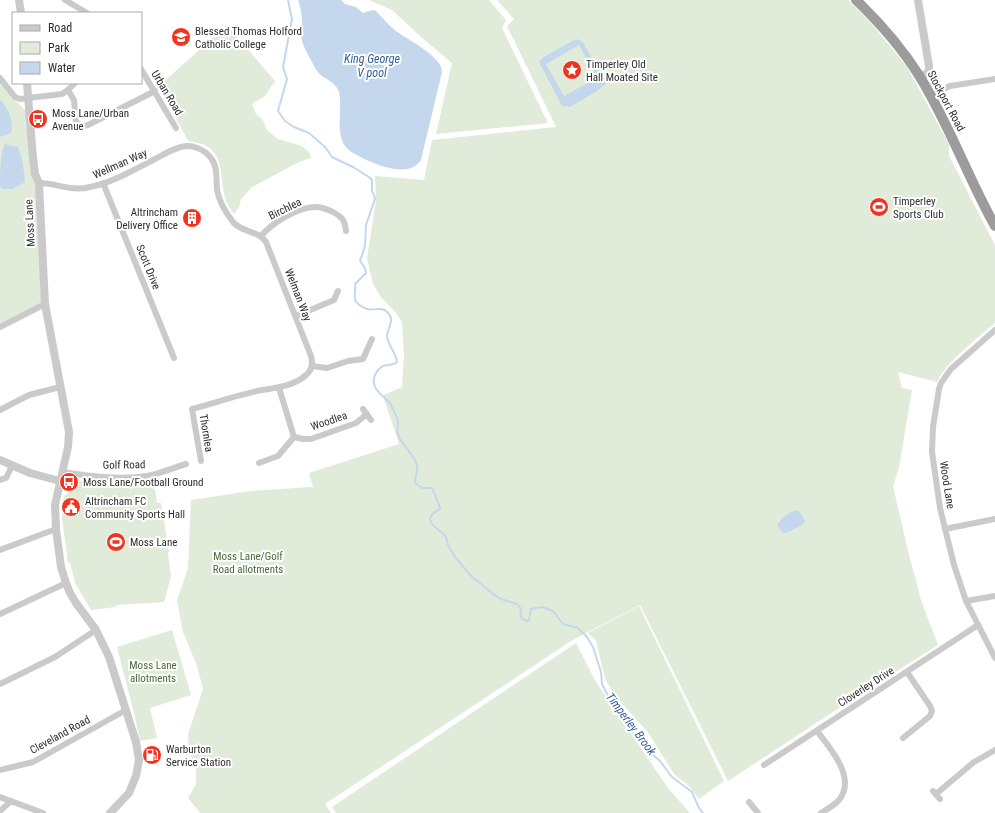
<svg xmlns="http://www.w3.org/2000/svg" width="995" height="813" font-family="'Roboto Condensed',sans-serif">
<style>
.green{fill:#e0ecd9}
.water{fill:#c4d7ed;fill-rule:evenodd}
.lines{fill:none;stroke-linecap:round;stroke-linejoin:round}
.stream{stroke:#c4d7ed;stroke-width:2}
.minor{stroke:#cacaca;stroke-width:6}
.tertiary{stroke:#cacaca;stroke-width:8}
.trunk{stroke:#9c9c9c;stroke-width:10}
.labels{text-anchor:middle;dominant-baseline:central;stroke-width:4;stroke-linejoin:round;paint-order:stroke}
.poi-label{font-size:11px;fill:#2d2d2d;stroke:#fff;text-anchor:start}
.street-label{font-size:11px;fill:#2d2d2d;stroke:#fff}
.park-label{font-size:11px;fill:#486b38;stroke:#fff}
.water-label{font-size:12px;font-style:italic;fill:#366194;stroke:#fff}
</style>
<rect width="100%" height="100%" fill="#fff"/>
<!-- green -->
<g class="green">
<path d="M369 0H489L506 20 502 28 548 123 436 134 452 63 422 38 392 10Z"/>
<path d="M497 0H848L871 23 907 67 949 144V156L995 245V323C978 338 946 362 937 382L898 372 902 388 912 390 899 468 893 486 909 555 922 603 938 645 842 706 728 781 640 605 571 641 325 804 331 813H200L188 798 196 784V770L194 761 189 753 188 734 203 689 197 666 183 632 177 600 188 568 191 500 250 491 311 487 313 488 309 473 399 444 384 399V395L402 387 404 356 402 322 396 313 380 296 373 284 367 258 376 200 375 176 424 180 432 140 556 127 507 26 514 19Z"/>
<path d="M227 25 275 81 265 96 252 104 256 114 263 120 267 130 278 139 302 146 309 152 311 158 299 162 252 187 241 199 239 207 234 214C231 209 227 205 226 200 217 173 229 146 188 141L159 86Z"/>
<path d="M0 81 12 97 28 113 38 210 42 303 0 324Z"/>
<path d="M76 480 97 482 98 484H149L150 486 155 490 157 503H161L169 552 168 553 171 577 164 602 116 605V607L91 610 75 583 70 563H68L62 518 64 496 69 493V485Z"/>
<path d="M639 606 724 781 699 799 689 786 674 774 647 731 614 695 605 678 596 641 588 633Z"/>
<path d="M172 630 191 695 150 708 157 738 140 741 134 713 117 647Z"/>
<path d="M576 643 596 682 668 788 690 813H336L332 807Z"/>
</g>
<!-- water -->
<g class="water">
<path d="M298 0H341L345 4 356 7 363 13 373 10 376 11C383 18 389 26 396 31 408 40 443 57 442 72L421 160C408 179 378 165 362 158 356 154 349 152 345 146 335 130 343 109 339 92 336 83 329 81 322 76 318 73 315 68 313 64 309 56 302 45 301 36 300 32 302 28 302 24 302 16 301 8 298 0Z"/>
<path d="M576 39 583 42 591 57 601 69 607 83 597 91 570 107 562 106 539 62 542 58ZM579 45 597 78 564 96 546 64Z"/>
<path d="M0 99C8 108 14 121 11 133L0 137Z"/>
<path d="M5 144 18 147C22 158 24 169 25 182L12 189H2L0 186C0 174 0 152 5 144Z"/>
<path d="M797 510 802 515 805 522 802 525 786 533 782 532 777 525C781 518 789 512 797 510Z"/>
</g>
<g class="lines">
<!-- stream -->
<path class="stream" d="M288 0 292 19 283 67 287 79 278 111 285 121 294 127 309 133 325 147 332 157 353 167 369 177 372 180V191L374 195 375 199 366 225 365 246 360 261 365 268 366 273 355 284C356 289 354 294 355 299 355 302 358 304 361 306 371 314 380 305 386 311 397 320 387 327 387 336 388 346 396 352 397 362 391 368 382 360 375 375 369 390 386 396 391 405 393 409 397 417 398 422 399 429 395 431 400 439 404 446 416 458 417 465 418 471 415 477 415 483L422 488H432C434 493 440 506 440 509 420 519 435 527 445 535 447 539 447 543 449 547 454 556 472 580 481 583L483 586C489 590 498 599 504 600 508 602 516 602 519 606 524 611 516 618 527 621L529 620 531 609 542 607 553 611 563 624 578 628 587 637 593 647 601 672 602 684 611 702 625 718 637 738 645 748 660 761 672 777 692 792 699 808 703 813"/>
<!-- minor -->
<g class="minor">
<path d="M65 0 87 13"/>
<path d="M141 69 176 128"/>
<path d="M0 78 15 97 20 99 62 94 68 90 75 83"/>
<path d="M68 90 74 100 76 122 83 126 88 125 155 91"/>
<path d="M931 97 939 91 950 86 995 79"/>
<path d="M39 183C57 183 72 192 90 187 114 182 135 169 157 158 164 154 173 149 181 147 192 144 204 149 211 158 218 167 216 179 217 190 219 201 226 213 233 222 242 233 258 230 266 242L311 356C313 363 312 370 306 375 293 387 273 388 257 391 235 396 214 403 192 409L201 461"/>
<path d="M103 183 174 358"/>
<path d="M261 236C272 223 298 207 315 207 321 207 327 209 333 212 342 217 345 220 346 231"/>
<path d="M296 316 334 300 338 291"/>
<path d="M0 327 45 304"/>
<path d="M995 330 951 369 941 383 939 389 933 427 932 452 940 508 954 565 966 601 995 658"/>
<path d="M312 366 327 368 348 361 363 359 372 339"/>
<path d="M279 388 294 437"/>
<path d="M363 409 371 420"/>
<path d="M0 410 29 395 60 387"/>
<path d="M294 437 303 439H311L356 423 367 414"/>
<path d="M259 463 278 456 294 437"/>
<path d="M62 472C89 476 119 480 147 476 160 474 172 468 186 464"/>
<path d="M0 480 6 478 12 466"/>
<path d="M945 529 995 519"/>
<path d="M0 550 56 529"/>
<path d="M966 601 995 596"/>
<path d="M0 614 66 583"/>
<path d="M0 684 55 657 96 630"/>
<path d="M817 731C830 748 857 778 839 800 835 805 827 809 821 813"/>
<path d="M903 738 930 716 932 711 930 706 907 672"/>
<path d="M764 765 978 625"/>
<path d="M0 770 33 762 126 710"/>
<path d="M933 791 940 799"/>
<path d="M936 794 974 762 995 750"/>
<path d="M0 797 43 813"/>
<path d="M749 802 758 813"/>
<path d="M0 811 11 801"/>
</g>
<!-- tertiary -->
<g class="tertiary">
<path d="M19 0 21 13"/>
<path d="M918 0 929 66V71L921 78"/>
<path d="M27 83 33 158 35 174 39 183 45 304 69 432 68 447 55 505 56 529 61 567 66 583 70 593 76 603 96 630 109 657 136 742 139 760 136 776 129 793 110 813"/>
<path d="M0 460 30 473 60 481"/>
</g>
<!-- trunk -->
<path class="trunk" d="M856 0C880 23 902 48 920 77 949 124 968 178 995 226"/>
</g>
<!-- icons -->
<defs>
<g id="school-disc" transform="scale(1)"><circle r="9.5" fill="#f13322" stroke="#fff"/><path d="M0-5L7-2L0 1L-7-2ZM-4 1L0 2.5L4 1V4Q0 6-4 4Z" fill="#fff"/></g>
<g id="sight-disc" transform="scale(1)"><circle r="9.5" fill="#f13322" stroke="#fff"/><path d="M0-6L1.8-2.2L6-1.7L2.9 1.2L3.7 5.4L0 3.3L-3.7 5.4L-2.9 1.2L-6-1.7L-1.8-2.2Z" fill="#fff"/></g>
<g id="bus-disc" transform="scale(1)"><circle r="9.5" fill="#f13322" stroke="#fff"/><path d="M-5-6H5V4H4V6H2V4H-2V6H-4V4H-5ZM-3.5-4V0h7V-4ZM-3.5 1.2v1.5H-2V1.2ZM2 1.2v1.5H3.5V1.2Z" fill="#fff"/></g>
<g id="stadium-disc" transform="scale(1)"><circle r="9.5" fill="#f13322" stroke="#fff"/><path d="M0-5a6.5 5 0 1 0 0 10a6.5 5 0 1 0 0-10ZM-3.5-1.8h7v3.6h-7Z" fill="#fff"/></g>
<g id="building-disc" transform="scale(1)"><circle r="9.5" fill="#f13322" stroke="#fff"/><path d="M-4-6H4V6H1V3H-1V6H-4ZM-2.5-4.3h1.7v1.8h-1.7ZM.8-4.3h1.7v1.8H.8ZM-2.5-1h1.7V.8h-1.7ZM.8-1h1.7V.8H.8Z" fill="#fff"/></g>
<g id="civic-disc" transform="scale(1)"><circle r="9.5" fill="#f13322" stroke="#fff"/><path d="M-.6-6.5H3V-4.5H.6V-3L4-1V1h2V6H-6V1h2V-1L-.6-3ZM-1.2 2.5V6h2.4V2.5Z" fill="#fff"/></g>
<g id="fuel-disc" transform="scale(1)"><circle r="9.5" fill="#f13322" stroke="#fff"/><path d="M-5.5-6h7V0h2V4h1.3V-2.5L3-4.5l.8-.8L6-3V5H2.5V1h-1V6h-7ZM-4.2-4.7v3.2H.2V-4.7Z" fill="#fff"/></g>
</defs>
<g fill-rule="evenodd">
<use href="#school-disc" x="181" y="37"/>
<use href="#sight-disc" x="572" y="70"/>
<use href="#bus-disc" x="38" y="119"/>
<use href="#stadium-disc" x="879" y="207"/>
<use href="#building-disc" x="192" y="218"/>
<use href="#bus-disc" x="69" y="482"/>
<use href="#civic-disc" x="71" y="507"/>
<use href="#stadium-disc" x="116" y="542"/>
<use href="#fuel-disc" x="152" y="755"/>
</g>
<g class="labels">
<!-- poi labels -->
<g class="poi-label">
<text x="195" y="31">Blessed Thomas Holford<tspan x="195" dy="13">Catholic College</tspan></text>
<text x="586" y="64">Timperley Old<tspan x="586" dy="13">Hall Moated Site</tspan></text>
<text x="52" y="113">Moss Lane/Urban<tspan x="52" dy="13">Avenue</tspan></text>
<text x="893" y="201">Timperley<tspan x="893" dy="13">Sports Club</tspan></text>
<text x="178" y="212" text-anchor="end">Altrincham<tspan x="178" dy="13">Delivery Office</tspan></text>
<text x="83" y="482">Moss Lane/Football Ground</text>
<text x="85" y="501">Altrincham FC<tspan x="85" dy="13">Community Sports Hall</tspan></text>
<text x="130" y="542">Moss Lane</text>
<text x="166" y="749">Warburton<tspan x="166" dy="13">Service Station</tspan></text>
</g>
<!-- street labels -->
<g class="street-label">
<text transform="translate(167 93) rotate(59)">Urban Road</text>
<text transform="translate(946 101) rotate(62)">Stockport Road</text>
<text transform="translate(120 164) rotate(-24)">Wellman Way</text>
<text transform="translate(285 209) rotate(-26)">Birchlea</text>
<text transform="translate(30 223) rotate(-93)">Moss Lane</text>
<text transform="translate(148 267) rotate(68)">Scott Drive</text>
<text transform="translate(298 295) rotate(69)">Welman Way</text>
<text transform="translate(329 421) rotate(-19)">Woodlea</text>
<text transform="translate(206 433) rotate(81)">Thornlea</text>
<text transform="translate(124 465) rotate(-1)">Golf Road</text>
<text transform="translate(947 485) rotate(81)">Wood Lane</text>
<text transform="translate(866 687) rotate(-33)">Cloverley Drive</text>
<text transform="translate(60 735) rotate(-29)">Cleveland Road</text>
</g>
<!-- park labels -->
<g class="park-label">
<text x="248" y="556">Moss Lane/Golf<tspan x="248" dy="13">Road allotments</tspan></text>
<text x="153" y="665">Moss Lane<tspan x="153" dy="13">allotments</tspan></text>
</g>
<!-- water labels -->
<g class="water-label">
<text x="372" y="59">King George<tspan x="372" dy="14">V pool</tspan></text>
<text transform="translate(631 724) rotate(53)">Timperley Brook</text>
</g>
</g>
<!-- legend -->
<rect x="12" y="12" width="130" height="72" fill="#ffffff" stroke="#ababab"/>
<rect x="20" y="25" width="20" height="6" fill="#cacaca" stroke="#ababab"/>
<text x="48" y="32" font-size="12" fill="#2d2d2d">Road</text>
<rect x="20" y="42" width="20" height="12" fill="#e0ecd9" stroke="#ababab"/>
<text x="48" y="52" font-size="12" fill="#2d2d2d">Park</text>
<rect x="20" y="62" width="20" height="12" fill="#c4d7ed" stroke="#ababab"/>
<text x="48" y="72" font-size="12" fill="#2d2d2d">Water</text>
</svg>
